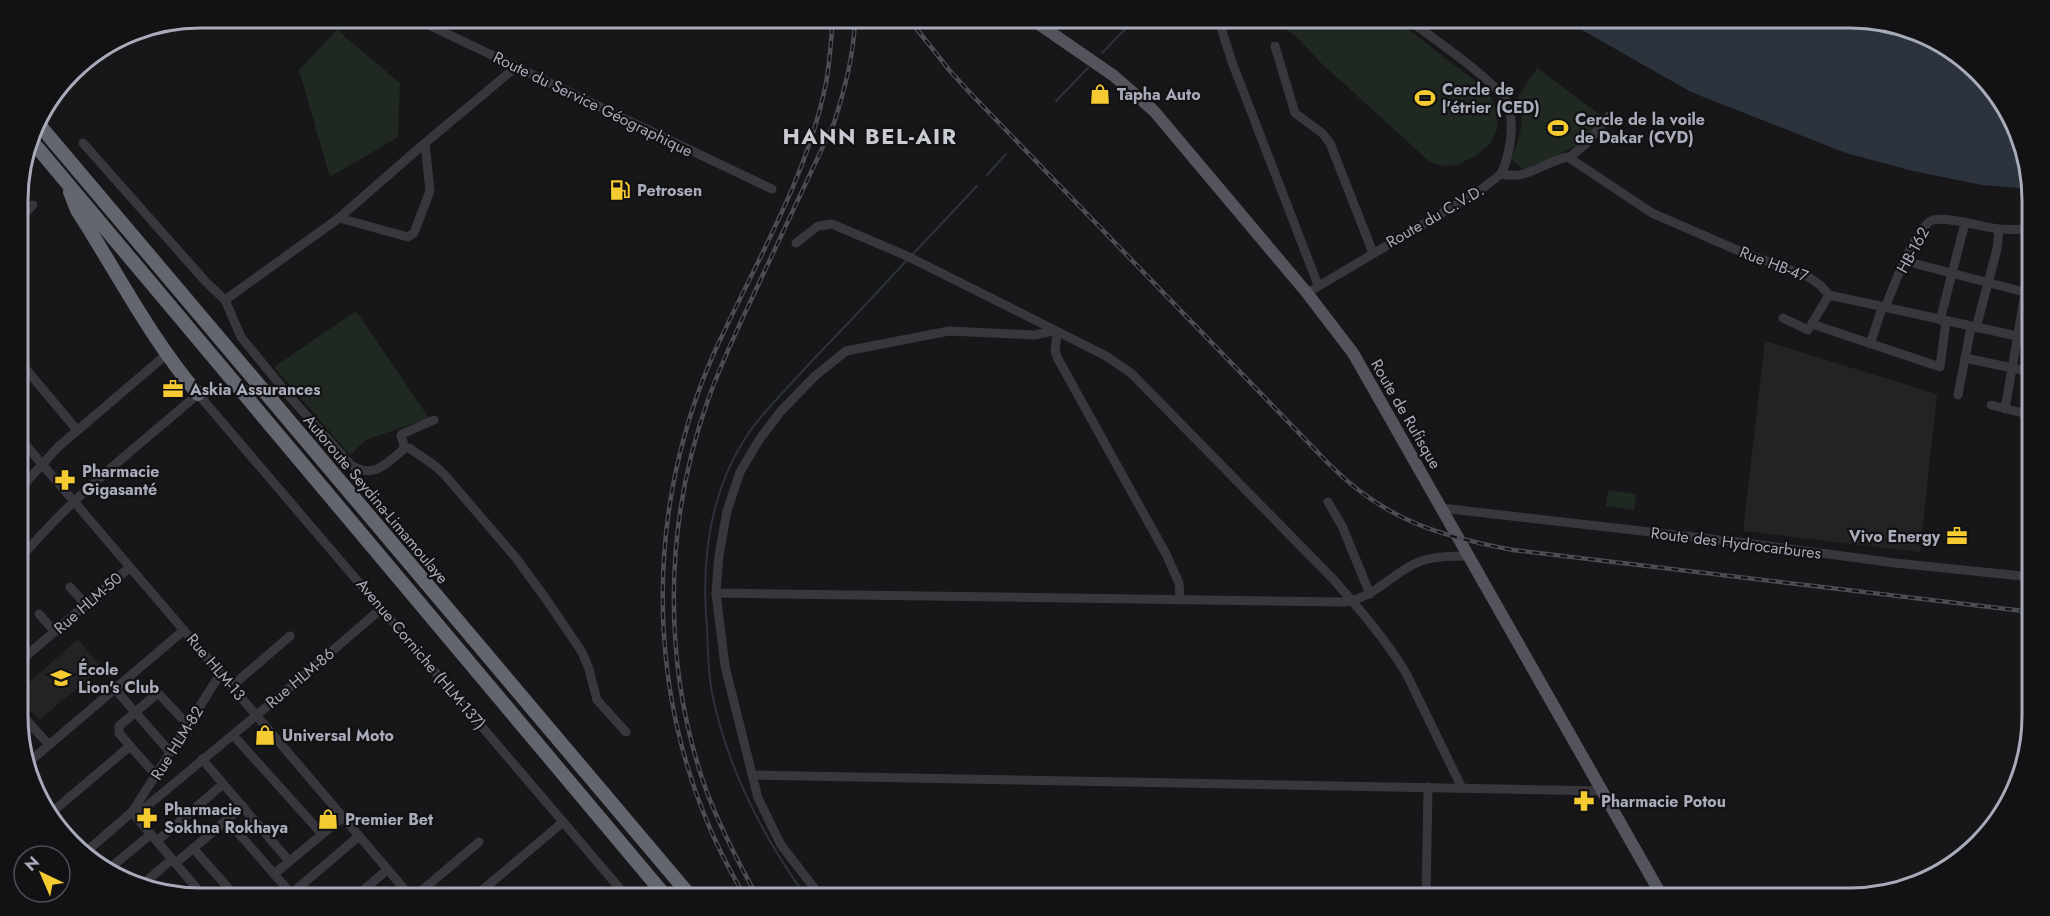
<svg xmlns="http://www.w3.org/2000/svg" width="2050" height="916" font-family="Jost,sans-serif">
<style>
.built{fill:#232225}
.green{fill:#202822}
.water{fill:#2c333d}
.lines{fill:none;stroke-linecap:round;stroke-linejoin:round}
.stream{stroke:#2c333d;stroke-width:2}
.minor{stroke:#37373d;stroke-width:9}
.major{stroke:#53545c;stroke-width:12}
.highway{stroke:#63656f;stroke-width:14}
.rail-casing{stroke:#4c4d54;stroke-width:4.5}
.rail{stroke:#121113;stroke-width:2;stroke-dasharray:7;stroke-linecap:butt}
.labels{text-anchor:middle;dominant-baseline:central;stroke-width:4.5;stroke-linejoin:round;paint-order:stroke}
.poi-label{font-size:16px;font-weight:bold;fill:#a8abb9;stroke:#121113;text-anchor:start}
.street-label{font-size:16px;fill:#a8abb9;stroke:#121113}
.district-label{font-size:22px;font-weight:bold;letter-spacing:1.5px;fill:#c9cbd4;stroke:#121113}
.rim{fill:none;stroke:#a8abb9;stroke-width:3}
</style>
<rect width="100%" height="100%" fill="#171618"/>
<!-- built -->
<g class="built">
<path d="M1765 341 1937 394 1920 552 1743 531Z"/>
<path d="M78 639 102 668 39 720 22 702 20 696 22 689Z"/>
</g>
<!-- green -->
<g class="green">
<path d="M1270 18H1393L1486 89 1496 107 1498 127 1490 144 1475 156 1457 165 1444 166 1430 162 1320 62 1297 37Z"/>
<path d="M337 30 400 83 398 137 330 177 299 70Z"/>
<path d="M1537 68 1603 117 1583 143 1524 170 1511 159C1520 139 1526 119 1517 98Z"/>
<path d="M356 311 429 418 366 440 350 455 274 367Z"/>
<path d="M1608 490 1636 494 1634 510 1606 506Z"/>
</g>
<!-- water -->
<path class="water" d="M1561 18H1850L1920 32 1995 90 2030 177 2031 189 1982 185 1913 171 1846 153 1691 92Z"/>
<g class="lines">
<!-- stream -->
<g class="stream">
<path d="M1102 53 1136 18"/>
<path d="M1056 101 1088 68"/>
<path d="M987 175 1006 154"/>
<path d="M912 255 977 186"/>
<path d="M807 898C763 837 727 767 712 693 708 672 708 650 707 629 701 562 708 495 746 437 763 411 787 389 808 365 842 330 875 295 908 259"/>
</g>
<!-- minor -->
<g class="minor">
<path d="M414 18 772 189"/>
<path d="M1218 18 1232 62 1318 285"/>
<path d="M1406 18C1428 35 1501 84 1508 105 1515 125 1510 155 1501 174"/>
<path d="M1275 46 1295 113 1322 133 1330 143 1373 253"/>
<path d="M83 143 206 282 225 300 241 337 290 397 351 465C374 480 387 463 405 448H409L434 465 444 474 516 558 546 599 582 652 589 669 597 700 626 732"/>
<path d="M1570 157 1588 142 1609 116"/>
<path d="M339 218 408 237 414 233 430 191 425 143"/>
<path d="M18 220 33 205"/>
<path d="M796 243 818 226 832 224 907 256 1001 303 1106 356 1131 373 1334 580C1360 610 1386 640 1406 673L1462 788"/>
<path d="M1905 261 2028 293"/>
<path d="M1307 293 1479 191 1501 174C1530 180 1542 162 1568 157L1652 213 1737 250 1809 277 1821 286 1829 295 2031 339"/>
<path d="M225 300 339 218 425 143 516 67"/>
<path d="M1885 308C1892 290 1916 225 1933 220 1946 216 1982 227 1998 229 2009 230 2020 229 2031 229"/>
<path d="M1783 318 1808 330 1829 295"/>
<path d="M1940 320 1965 223"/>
<path d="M1812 324 1940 367 1946 321"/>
<path d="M1976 328 1997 249 1999 229"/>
<path d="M1057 333 1055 351 1058 359 1166 554 1179 583 1180 600"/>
<path d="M1870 344 1882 308"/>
<path d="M1965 358 2031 372"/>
<path d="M19 361 77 430"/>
<path d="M1958 395 1971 327"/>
<path d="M1991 405 2031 415"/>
<path d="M2005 409 2031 259"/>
<path d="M19 437 412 898"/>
<path d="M405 448 401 436 402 434 434 420"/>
<path d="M19 490 58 447 167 354"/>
<path d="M1328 502 1342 526 1370 594"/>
<path d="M1441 508 1746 543 1895 563 2032 577"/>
<path d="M19 560C71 497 137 447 198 394L628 898"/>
<path d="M70 587 86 605"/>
<path d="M716 593 1343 602C1375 599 1393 571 1421 561 1436 556 1453 556 1468 556"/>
<path d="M39 614 55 632"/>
<path d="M19 662 129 568"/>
<path d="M232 686 290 636"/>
<path d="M115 689 170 752"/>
<path d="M20 713 49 745"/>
<path d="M233 735 322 834"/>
<path d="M130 746 119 733V726L158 693 188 725"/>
<path d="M202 759 289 861"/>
<path d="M29 762 184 630"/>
<path d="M752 775 1601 791"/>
<path d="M49 811 76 842"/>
<path d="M132 812 205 898"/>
<path d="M51 813 130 746 156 775"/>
<path d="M135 816 288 689 382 608"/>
<path d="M227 820 295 898"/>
<path d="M157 841 223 784"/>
<path d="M193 848 237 898"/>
<path d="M87 851 132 812 221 673"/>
<path d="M176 863 243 806"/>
<path d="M110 868 151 834"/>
<path d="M274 874 343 817"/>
<path d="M141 886 172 859"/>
<path d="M291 894 359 836"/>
<path d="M354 898 387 870"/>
<path d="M413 898 479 842"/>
<path d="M473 898 563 822"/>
<path d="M822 898 781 845 758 798 725 666 716 593 719 555 727 511 740 472 759 440 781 411 815 376 846 351 949 331 1035 335 1053 331"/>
<path d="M1426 898 1428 787"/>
</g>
<!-- major -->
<path class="major" d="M1030 18 1114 76 1154 111 1307 293 1353 353 1663 898"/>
<!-- highway -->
<g class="highway">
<path d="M36 121 692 898"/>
<path d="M31 140 667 898"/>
<path d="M70 192 77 210C117 272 150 338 198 394"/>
</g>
<!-- rail casing -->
<g class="rail-casing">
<g id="rail">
<path d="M908 18 950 71 973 96 1328 463C1383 519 1438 536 1513 550L2032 612"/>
<path d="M746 898C646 734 637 527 714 353 754 265 807 179 826 83 830 61 831 40 833 18"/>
<path d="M758 898C738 862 719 826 705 787 662 663 664 523 708 400 722 360 741 322 759 283 784 230 809 177 834 123 845 88 854 55 855 18"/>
</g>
</g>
<!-- rail -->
<use href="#rail" class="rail"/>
</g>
<!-- icons -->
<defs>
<g id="shop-bare" transform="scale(1.62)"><path d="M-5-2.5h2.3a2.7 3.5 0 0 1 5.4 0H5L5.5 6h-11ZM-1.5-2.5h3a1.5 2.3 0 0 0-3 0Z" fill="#f5cb31" stroke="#121113" stroke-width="2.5" paint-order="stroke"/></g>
<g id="stadium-bare" transform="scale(1.62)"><path d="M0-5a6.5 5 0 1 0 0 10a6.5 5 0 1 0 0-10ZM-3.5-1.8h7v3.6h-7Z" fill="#f5cb31" stroke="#121113" stroke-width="2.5" paint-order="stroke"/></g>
<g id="fuel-bare" transform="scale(1.62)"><path d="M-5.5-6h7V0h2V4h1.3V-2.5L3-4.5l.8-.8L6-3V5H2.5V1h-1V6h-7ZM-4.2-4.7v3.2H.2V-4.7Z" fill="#f5cb31" stroke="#121113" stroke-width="2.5" paint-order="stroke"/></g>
<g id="office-bare" transform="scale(1.62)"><path d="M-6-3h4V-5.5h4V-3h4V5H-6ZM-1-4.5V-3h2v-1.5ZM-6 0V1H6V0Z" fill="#f5cb31" stroke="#121113" stroke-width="2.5" paint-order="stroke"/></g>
<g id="pharmacy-bare" transform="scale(1.62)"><path d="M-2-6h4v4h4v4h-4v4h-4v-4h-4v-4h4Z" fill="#f5cb31" stroke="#121113" stroke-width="2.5" paint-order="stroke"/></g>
<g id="school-bare" transform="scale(1.62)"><path d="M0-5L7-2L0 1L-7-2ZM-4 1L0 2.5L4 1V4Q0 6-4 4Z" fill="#f5cb31" stroke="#121113" stroke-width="2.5" paint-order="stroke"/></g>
</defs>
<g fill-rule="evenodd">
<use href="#shop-bare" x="1100" y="94"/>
<use href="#stadium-bare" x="1425" y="98"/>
<use href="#stadium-bare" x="1558" y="128"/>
<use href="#fuel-bare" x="620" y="190"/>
<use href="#office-bare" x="173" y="389"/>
<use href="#pharmacy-bare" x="65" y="480"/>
<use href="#office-bare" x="1957" y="536"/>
<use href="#school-bare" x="61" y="678"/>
<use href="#shop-bare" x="265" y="735"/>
<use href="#pharmacy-bare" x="1584" y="801"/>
<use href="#pharmacy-bare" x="147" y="818"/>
<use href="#shop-bare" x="328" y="819"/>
</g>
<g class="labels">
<!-- poi labels -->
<g class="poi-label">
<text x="1442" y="89">Cercle de<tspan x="1442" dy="18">l'étrier (CED)</tspan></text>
<text x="1117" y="94">Tapha Auto</text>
<text x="1575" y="119">Cercle de la voile<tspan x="1575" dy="18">de Dakar (CVD)</tspan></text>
<text x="637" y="190">Petrosen</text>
<text x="190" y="389">Askia Assurances</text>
<text x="82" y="471">Pharmacie<tspan x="82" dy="18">Gigasanté</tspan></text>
<text x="1940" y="536" text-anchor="end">Vivo Energy</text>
<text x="78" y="669">École<tspan x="78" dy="18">Lion's Club</tspan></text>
<text x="282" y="735">Universal Moto</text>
<text x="1601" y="801">Pharmacie Potou</text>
<text x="164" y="809">Pharmacie<tspan x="164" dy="18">Sokhna Rokhaya</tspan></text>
<text x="345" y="819">Premier Bet</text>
</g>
<!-- street labels -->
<g class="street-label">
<text transform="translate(593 104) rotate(26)">Route du Service Géographique</text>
<text transform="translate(1435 216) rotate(-30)">Route du C.V.D.</text>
<text transform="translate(1913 250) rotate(-61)">HB-162</text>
<text transform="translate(1774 264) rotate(21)">Rue HB-47</text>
<text transform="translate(1406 414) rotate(60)">Route de Rufisque</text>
<text transform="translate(376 499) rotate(50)">Autoroute Seydina-Limamoulaye</text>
<text transform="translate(1736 543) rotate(7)">Route des Hydrocarbures</text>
<text transform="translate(88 603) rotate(-41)">Rue HLM-50</text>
<text transform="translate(421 654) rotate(50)">Avenue Corniche (HLM-137)</text>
<text transform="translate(216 667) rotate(50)">Rue HLM-13</text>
<text transform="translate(300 678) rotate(-40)">Rue HLM-86</text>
<text transform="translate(177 743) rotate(-58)">Rue HLM-82</text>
</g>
<!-- district labels -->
<g class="district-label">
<text x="870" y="136">HANN BEL-AIR</text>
</g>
</g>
<!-- crop -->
<path d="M0 0H2050V916H0ZM200 28H1850A172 172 0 0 1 2022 200V716A172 172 0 0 1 1850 888H200A172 172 0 0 1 28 716V200A172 172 0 0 1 200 28Z" fill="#121113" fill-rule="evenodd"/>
<path class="rim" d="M200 28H1850A172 172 0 0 1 2022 200V716A172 172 0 0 1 1850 888H200A172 172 0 0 1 28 716V200A172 172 0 0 1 200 28Z"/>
<!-- north arrow -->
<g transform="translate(42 874) rotate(316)"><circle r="28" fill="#121113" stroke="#4e4f55" stroke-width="1.5"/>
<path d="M0-4.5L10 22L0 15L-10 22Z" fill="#f5cb31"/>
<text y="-9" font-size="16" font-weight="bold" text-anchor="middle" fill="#a8abb9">N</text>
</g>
</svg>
